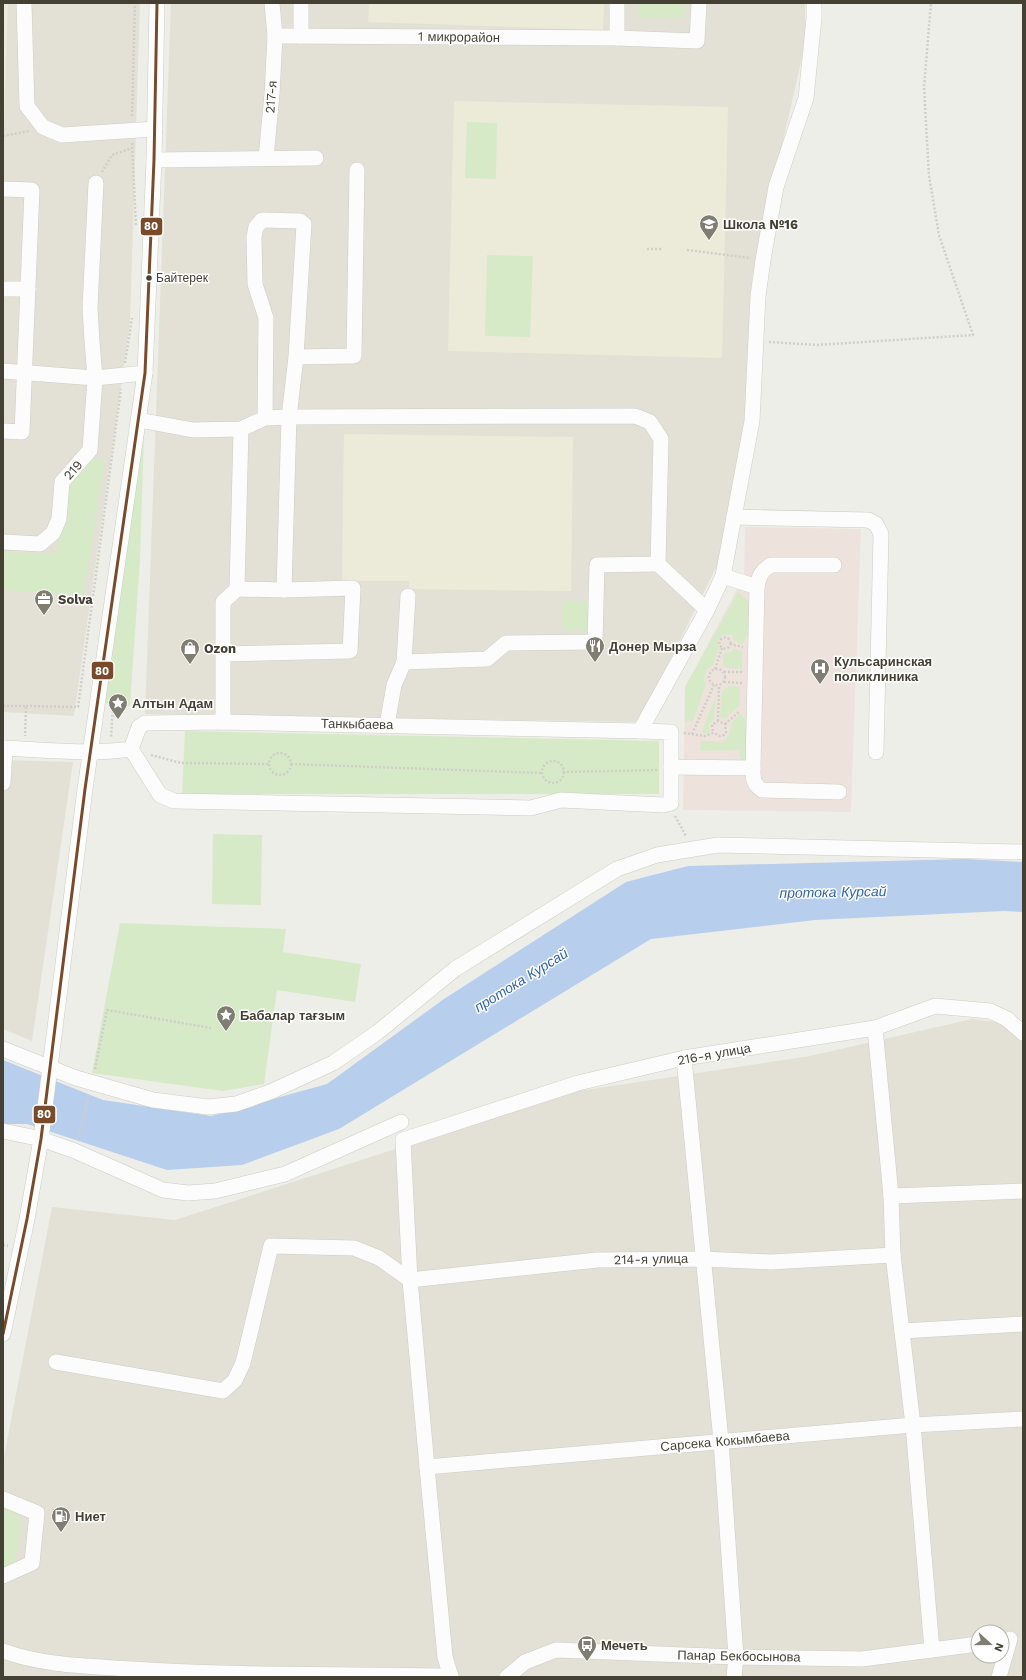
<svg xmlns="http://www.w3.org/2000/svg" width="1026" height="1680" font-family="'Work Sans',sans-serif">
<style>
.residential{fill:#e3e1d5;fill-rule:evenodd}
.education{fill:#ecebda}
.medical{fill:#eee3dc}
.green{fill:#d6eac8}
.water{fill:#b7ceed}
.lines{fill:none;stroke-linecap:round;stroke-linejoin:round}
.minor-casing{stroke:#ccccc5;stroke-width:16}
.path{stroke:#d0cec9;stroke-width:2.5;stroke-dasharray:2 2;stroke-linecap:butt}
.minor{stroke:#fcfcfc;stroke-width:15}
.bus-1-casing{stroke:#fff;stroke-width:6}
.bus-1{stroke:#7a4b2a;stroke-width:3}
.bus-dot{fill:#444134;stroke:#fff;stroke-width:1.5}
.labels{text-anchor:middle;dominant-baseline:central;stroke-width:3;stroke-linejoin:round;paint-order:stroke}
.bus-label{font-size:12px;fill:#444134;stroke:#fff;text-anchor:start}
.street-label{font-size:13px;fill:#444134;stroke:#fff}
.poi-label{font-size:13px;font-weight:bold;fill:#444134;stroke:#fff;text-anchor:start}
.water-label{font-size:14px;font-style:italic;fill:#2f62af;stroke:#fff}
.line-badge{stroke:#fff;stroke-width:1.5}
.badge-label{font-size:11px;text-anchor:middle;font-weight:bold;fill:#fff}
</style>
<rect width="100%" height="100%" fill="#eeeee8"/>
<!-- residential -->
<g class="residential">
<path d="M3 3H140L130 322 74 716 3 712Z"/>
<path d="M171 3H805V44L752 278 747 420 718 564 639 722 145 714Z"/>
<path d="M3 760 73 762 32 1041 3 1029Z"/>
<path d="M972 1019 1023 1025V1677H3V1462L52 1207 175 1220 572 1092 810 1056ZM978 1632H1002V1656H978Z"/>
</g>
<!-- education -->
<g class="education">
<path d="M3 3H8L4 127H3Z"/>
<path d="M369 3H604L603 30 368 22Z"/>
<path d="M454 101 728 107 722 358 448 351Z"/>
<path d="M344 434 573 437 571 591 409 589V581H342Z"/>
</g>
<!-- medical -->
<path class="medical" d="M745 527 861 529 851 812 683 810 685 687 744 576Z"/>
<!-- green -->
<g class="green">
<path d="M639 3H685L684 18 638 17Z"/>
<path d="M467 122 497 123 496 179 465 178Z"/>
<path d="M487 255 533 256 530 337 485 336Z"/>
<path d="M141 432 144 433 140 560 130 706 104 703Z"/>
<path d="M89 459H104L84 595 3 590V552L56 554 64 489Z"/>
<path d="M738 592 750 603V629L742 645 734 640 732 635 725 634 719 638 718 644 719 649 712 666 707 669 705 674 704 680 706 684 693 721H685V687Z"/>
<path d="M587 601 588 629H563L562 602Z"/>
<path d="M734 648 742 652V669L727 668 723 666V653L731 652Z"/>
<path d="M728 686 740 687V705L725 719 720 717 722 692Z"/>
<path d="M716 696 714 719 709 725 710 734 703 733 702 730Z"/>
<path d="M741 713 748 725V759L745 762 741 761 739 750 700 751 701 741H714L720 743C728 739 731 733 731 724Z"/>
<path d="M185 731 659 741V794H182Z"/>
<path d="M213 834 262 835 261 905 212 904Z"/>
<path d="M120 923 286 929 283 952 361 964 355 1002 277 990 264 1084 223 1091 92 1073Z"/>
<path d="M4 1506 16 1512 20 1520 15 1563 7 1568 3 1567Z"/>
</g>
<!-- water -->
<path class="water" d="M965 859 1023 862V912L1004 911 815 920 651 939 339 1129 242 1165 167 1170 27 1124H3V1060L103 1100 211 1116 327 1084 444 999 626 882 688 866Z"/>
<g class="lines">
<!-- minor casing -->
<g class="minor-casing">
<g id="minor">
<path d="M24 3 27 106 43 127 62 135 155 129"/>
<path d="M275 36 617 38 697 41 699 3"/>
<path d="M301 36V3"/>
<path d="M617 38V3"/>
<path d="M266 158 272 94 275 36 272 3"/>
<path d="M154 160 316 158"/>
<path d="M3 189 32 190 22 432 3 431"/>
<path d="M3 289H28"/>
<path d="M296 357 354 356 357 170"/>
<path d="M3 371 95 378 145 373"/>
<path d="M139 420 193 430 241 429 265 418 289 417 635 416 650 422 661 439 658 564 597 565 595 642 506 643 487 659 404 662 394 685 387 725"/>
<path d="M734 517 868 520 876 524 881 534 876 752"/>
<path d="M3 542 40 544 53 533 59 519 62 482 90 450 95 378 92 341 90 308 96 183"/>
<path d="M658 564 707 610"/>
<path d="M757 587C759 576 761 571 771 565H834"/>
<path d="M237 589 284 590"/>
<path d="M223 654V602L237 589 241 429"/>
<path d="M404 662 408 596"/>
<path d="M223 722V654L350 651 353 588 284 590 289 417 296 357 304 224 300 221 262 220 256 227 254 237 255 284 266 318 265 418"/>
<path d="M640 731 707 610 723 576 752 421 758 296 763 260 776 187 806 98 814 18V3"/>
<path d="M3 748C46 750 89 755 131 749L139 727 145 723 223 722 640 731 671 732V767L753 768 757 587 723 576"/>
<path d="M131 749 160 795 174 801 531 808 561 800 663 805 671 803V767"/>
<path d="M753 768C753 779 753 784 762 790L839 792"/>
<path d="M3 783 5 748"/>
<path d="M875 1028 891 1196 893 1255 913 1425 932 1650"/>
<path d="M3 1049 76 1078 153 1100 208 1107 236 1104 270 1092 333 1063 378 1032 455 969 617 869 657 855 718 845 1023 852"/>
<path d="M684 1058 721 1441 736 1657 734 1677"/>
<path d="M3 1131 32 1137"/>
<path d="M41 1139 75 1151 163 1190 188 1193 215 1191 285 1174 401 1122"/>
<path d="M891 1196 1023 1191"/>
<path d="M902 1331 1023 1324"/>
<path d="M3 1334 27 1219 41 1139 85 789 145 373 154 160 157 3"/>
<path d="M56 1362 223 1391 235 1380 243 1363 271 1246 354 1248 379 1258 410 1280 597 1260 703 1259 771 1262 893 1255"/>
<path d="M427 1467 913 1425 1023 1419"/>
<path d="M3 1499 37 1513 32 1563 3 1576"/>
<path d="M3 1651C45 1666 88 1666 132 1669 238 1676 345 1674 451 1676"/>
<path d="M451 1677 445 1657 427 1467 410 1280 403 1140 578 1083 684 1058 875 1028 935 1006 990 1011 1007 1019 1023 1033"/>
<path d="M507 1677 525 1662 556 1650 736 1657 862 1659 978 1644"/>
<path d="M999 1677 1010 1639"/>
</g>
</g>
<!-- path -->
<g class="path">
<path d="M132 116 135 3"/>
<path d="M3 136 29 131"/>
<path d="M132 143 136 226"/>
<path d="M102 172 112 155 132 148"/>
<path d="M647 249H661"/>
<path d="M687 250 751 258"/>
<path d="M769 342 817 345 973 335 939 235 929 176 924 87 931 3"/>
<path d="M125 363 132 318"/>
<circle cx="725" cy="643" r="5.5"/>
<path d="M730 644 743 647"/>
<circle cx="717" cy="677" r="8"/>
<path d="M715 669 722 648"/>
<path d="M724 672H742"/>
<path d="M724 682 742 683"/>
<path d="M3 706H26L25 736"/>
<path d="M26 706 78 707 121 389"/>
<path d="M111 708 113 709 111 737"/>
<path d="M718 721 719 685"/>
<path d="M725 724 740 711"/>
<path d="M684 733 705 736 713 733 720 736 724 735 726 732 725 724 718 721 712 725 713 733"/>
<path d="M692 734 714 685"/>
<circle cx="280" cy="764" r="11"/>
<path d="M151 755 181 763 269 764"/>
<circle cx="553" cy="772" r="11"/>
<path d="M291 764 541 773"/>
<path d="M563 772 659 770"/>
<path d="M675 816 686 836"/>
<path d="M95 1069 107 1010 211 1028"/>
<path d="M78 1139 89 1095"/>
<path d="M3 1245 8 1246"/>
</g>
<!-- minor -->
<use href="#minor" class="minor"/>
<!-- bus-1 casing -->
<g class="bus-1-casing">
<path id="bus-1" d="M3 1334 27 1219 41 1139 85 789 145 373 154 160 157 3"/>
</g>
<!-- bus-1 -->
<use href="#bus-1" class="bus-1"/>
</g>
<!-- icons -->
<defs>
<g id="school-pin" transform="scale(1)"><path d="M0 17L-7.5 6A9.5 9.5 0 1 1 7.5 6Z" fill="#807e73" stroke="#fff"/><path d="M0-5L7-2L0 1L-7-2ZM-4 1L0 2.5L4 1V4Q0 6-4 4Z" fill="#fff"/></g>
<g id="office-pin" transform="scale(1)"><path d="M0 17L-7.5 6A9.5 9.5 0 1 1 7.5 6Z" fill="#807e73" stroke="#fff"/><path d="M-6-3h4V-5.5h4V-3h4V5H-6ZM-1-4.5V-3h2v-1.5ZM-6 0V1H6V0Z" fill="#fff"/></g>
<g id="restaurant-pin" transform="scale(1)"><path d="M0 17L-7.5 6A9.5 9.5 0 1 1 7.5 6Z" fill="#807e73" stroke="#fff"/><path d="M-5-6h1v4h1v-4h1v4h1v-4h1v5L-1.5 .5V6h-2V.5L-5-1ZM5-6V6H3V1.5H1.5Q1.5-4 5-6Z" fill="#fff"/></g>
<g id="shop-pin" transform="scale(1)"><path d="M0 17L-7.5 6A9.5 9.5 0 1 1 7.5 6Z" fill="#807e73" stroke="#fff"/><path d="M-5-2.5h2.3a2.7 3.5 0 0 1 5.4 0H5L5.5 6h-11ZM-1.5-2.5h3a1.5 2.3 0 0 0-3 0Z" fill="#fff"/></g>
<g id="hospital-pin" transform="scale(1)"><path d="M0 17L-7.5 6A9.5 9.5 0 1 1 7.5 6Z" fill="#807e73" stroke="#fff"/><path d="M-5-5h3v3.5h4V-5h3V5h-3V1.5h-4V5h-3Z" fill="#fff"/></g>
<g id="sight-pin" transform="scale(1)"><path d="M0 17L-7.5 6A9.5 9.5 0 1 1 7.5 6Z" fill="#807e73" stroke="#fff"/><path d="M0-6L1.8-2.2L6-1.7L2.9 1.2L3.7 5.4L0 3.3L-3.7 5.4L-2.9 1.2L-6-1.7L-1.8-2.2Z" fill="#fff"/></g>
<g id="fuel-pin" transform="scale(1)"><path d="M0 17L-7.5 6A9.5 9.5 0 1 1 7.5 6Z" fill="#807e73" stroke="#fff"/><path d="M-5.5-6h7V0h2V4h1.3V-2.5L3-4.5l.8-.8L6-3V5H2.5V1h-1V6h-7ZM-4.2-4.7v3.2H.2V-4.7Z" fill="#fff"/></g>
<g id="bus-pin" transform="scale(1)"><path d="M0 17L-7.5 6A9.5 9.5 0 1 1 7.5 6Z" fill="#807e73" stroke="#fff"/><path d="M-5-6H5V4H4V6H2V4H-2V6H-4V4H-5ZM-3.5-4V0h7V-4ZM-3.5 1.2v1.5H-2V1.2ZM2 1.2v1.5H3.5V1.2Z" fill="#fff"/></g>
</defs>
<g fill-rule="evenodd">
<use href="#school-pin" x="709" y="224"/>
<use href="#office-pin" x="44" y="599"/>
<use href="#restaurant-pin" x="595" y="646"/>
<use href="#shop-pin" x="190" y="648"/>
<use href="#hospital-pin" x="820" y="668"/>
<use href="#sight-pin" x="118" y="703"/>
<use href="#sight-pin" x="226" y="1015"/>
<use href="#fuel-pin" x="61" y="1516"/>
<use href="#bus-pin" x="587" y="1645"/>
</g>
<!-- markers -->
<circle class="bus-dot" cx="149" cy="278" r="3.5"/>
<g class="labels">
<!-- bus labels -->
<g class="bus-label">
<text x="156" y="278">Байтерек</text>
</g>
<!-- street labels -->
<g class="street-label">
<text transform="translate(459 37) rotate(1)">1 микрорайон</text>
<text transform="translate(271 97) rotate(-86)">217-я</text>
<text transform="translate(73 470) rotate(-49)">219</text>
<text transform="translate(357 724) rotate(1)">Танкыбаева</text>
<text transform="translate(714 1054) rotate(-10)">216-я улица</text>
<text transform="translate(651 1259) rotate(-1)">214-я улица</text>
<text transform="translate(725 1441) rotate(-5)">Сарсека Кокымбаева</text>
<text transform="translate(739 1656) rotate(1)">Панар Бекбосынова</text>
</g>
<!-- poi labels -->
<g class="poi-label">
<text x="723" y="224">Школа №16</text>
<text x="58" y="599">Solva</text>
<text x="609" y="646">Донер Мырза</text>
<text x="204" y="648">Ozon</text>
<text x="834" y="661">Кульсаринская<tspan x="834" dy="15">поликлиника</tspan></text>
<text x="132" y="703">Алтын Адам</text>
<text x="240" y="1015">Бабалар тағзым</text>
<text x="75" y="1516">Ниет</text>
<text x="601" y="1645">Мечеть</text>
</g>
<!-- water labels -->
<g class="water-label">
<text transform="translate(833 892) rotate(-1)">протока Курсай</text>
<text transform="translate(521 980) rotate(-32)">протока Курсай</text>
</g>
</g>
<g class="line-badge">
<rect x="140" y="217" width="23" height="19" rx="4" fill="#7a4b2a"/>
<rect x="91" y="661" width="23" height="19" rx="4" fill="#7a4b2a"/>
<rect x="33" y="1105" width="23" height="19" rx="4" fill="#7a4b2a"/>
</g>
<g class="badge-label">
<text x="151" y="230">80</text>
<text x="102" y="675">80</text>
<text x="44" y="1118">80</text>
</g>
<!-- border -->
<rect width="1026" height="1680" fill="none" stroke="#444134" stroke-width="8"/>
<!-- north arrow -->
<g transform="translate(990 1644) rotate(111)"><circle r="19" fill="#ffffff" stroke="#b4b3ae"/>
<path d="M0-3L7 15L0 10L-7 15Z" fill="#807e73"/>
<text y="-6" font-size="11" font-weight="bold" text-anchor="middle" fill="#444134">N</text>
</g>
</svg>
